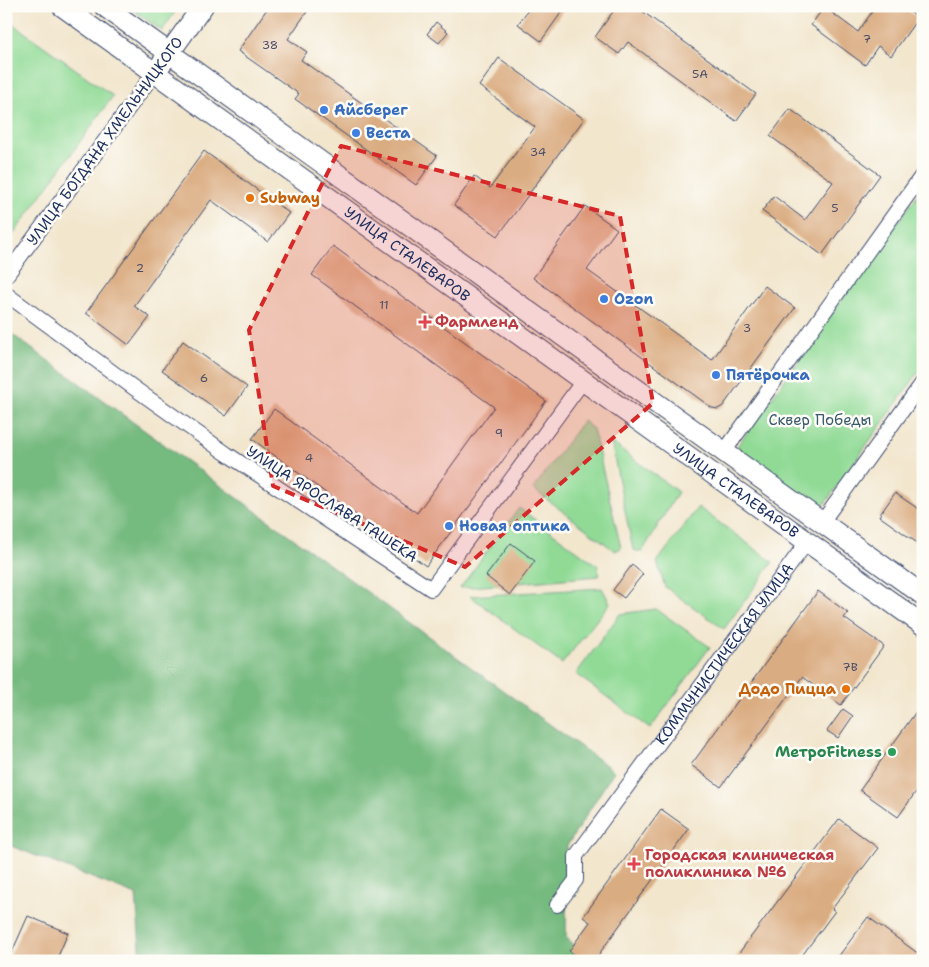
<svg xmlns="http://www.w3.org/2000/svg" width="929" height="967" font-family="'Shantell Sans',sans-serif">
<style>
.green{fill:#90da95;stroke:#56847a}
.forest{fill:#74ba7e;stroke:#48746e}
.building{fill:#daac81}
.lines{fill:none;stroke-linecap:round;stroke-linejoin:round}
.street-casing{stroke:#3b4a6f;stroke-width:16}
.secondary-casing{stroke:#3b4a6f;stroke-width:22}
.street{stroke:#fff;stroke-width:14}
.secondary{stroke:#fff;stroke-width:20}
.marked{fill:#d62828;fill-opacity:0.2;stroke:#d62828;stroke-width:4;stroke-dasharray:10 6;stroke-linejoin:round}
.shop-dot{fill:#3f7fe0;stroke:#fdfcf7;stroke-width:2}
.food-dot{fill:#e8710a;stroke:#fdfcf7;stroke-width:2}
.health-dot{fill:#e0444e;stroke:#fdfcf7;stroke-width:2}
.leisure-dot{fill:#2e9e5b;stroke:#fdfcf7;stroke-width:2}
.labels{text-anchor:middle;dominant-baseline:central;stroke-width:5;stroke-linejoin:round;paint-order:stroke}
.number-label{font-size:12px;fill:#4b4e67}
.shop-label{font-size:15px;font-weight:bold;fill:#366cbe;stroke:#fdfcf7;text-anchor:start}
.street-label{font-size:15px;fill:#1b2f5e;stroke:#fdfcf7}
.food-label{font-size:15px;font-weight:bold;fill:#c56008;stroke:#fdfcf7;text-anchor:start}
.health-label{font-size:15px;font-weight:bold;fill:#be3a42;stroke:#fdfcf7;text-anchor:start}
.park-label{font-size:15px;fill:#385a6c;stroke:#fdfcf7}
.leisure-label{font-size:15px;font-weight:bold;fill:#27864d;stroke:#fdfcf7;text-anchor:end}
</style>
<rect width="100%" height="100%" fill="#fdfcf7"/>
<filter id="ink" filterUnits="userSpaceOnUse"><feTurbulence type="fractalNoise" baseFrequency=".02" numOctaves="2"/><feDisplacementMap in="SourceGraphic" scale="10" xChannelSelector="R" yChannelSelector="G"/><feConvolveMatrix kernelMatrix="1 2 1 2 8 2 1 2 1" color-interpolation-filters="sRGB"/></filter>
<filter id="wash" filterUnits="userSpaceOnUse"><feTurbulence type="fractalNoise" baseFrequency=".0096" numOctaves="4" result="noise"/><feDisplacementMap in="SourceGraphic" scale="20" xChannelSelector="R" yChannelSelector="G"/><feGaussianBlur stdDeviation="1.12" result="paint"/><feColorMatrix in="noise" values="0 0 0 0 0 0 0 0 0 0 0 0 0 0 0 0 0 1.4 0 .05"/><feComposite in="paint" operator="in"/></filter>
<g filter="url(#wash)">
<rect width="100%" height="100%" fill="#f2e6cd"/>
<!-- green -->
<g class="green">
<path d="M128 6H179L162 31Z"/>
<path d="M6 19 113 96 7 243 6 242Z"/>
<path d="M923 187V366L821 509 736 448Z"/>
<path d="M583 421 593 429 621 548 615 551 533 489Z"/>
<path d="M611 442 678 492 642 552 633 550Z"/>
<path d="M698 507 773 562 724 629 665 587 657 562Z"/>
<path d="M519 508 598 566 599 576 460 588Z"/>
<path d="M602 588 610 603 562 664 470 596Z"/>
<path d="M656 609 710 647 650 729 576 674 620 614Z"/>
</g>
<!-- forest -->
<path class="forest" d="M6 330 614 771 567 846 566 936 584 961H141L136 895 6 844Z"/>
<g id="blocks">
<!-- building -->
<g class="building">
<path d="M269 6H311L288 39 307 52 301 60 437 156 416 185 295 99 299 94 238 51Z"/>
<path d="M531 6H566L541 41 518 24Z"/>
<path d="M617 6H635L756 94 736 121 628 42 619 54 595 37Z"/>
<path d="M876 6H902L918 18 891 56 878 46 865 65 811 25 824 7 858 32Z"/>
<path d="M436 22 448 32 439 43 427 34Z"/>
<path d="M499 58 584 119 498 236 454 205 474 176 490 188 535 127 479 86Z"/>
<path d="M790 109 880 175 822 255 762 211 774 196 805 220 833 182 770 136Z"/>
<path d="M204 151 289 213 268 242 211 200 134 306 150 317 129 345 86 313Z"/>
<path d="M585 206 617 229 587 270 712 360 765 286 795 308 723 406 718 409 712 408 533 278Z"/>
<path d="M333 246 546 401 426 566 252 439 274 409 417 513 494 407 312 275Z"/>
<path d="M183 341 247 387 226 416 162 370Z"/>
<path d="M895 493 923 512V547L879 516Z"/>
<path d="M511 543 535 561 510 595 486 576Z"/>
<path d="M632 565 643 574 624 598 613 590Z"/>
<path d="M818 591 848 613 844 618 884 646 841 705 802 677 721 787 691 765Z"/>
<path d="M923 702V782L898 817 860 790Z"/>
<path d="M843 709 853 716 838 738 827 731Z"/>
<path d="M661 809 689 829 594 961H571L575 955 569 951 590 922 583 917Z"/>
<path d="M839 819 878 848 832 909 835 911 798 961H733Z"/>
<path d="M28 916 68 933 56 961H8Z"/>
<path d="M868 917 923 957V961H835Z"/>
</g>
</g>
</g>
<g filter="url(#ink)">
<use href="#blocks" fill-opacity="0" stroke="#3b4a6f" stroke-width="1"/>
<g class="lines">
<!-- street casing -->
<g class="street-casing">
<g id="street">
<path d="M6 276 155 72"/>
<path d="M6 294 134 388 227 454 431 589 583 381"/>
<path d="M724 452 923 174"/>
<path d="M822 522 923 382"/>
<path id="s1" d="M557 905 576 880V856L807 542"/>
</g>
</g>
<!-- secondary casing -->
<g class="secondary-casing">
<g id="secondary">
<path id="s2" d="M62 6 923 625"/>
<path d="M104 6 923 595"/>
<path d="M162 63 203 6"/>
</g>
</g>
<!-- street -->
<use href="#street" class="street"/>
<!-- secondary -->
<use href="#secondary" class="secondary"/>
</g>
</g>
<!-- marked area -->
<path class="marked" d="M341 146 620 216 653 403 465 567 273 486 249 330Z"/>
<!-- markers -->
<g class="shop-dot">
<circle cx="324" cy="110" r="5"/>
<circle cx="356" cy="133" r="5"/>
<circle cx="604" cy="299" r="5"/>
<circle cx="716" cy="375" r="5"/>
<circle cx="449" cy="526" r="5"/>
</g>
<g class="food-dot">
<circle cx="250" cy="198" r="5"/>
<circle cx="846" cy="689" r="5"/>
</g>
<g class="health-dot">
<path d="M422.5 314.5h5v5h5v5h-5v5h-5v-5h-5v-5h5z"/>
<path d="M631.5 856.5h5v5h5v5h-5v5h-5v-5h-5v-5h5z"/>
</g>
<circle class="leisure-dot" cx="892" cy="752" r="5"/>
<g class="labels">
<!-- number labels -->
<g class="number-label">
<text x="867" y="39">7</text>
<text x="270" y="45">38</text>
<text x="700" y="74">5А</text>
<text x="538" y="152">34</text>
<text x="835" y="208">5</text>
<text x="140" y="268">2</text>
<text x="384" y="305">11</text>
<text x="747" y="328">3</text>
<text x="204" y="378">6</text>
<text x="499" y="433">9</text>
<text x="309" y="458">4</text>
<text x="850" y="667">7В</text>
</g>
<!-- shop labels -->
<g class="shop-label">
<text x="334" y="110">Айсберег</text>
<text x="366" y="133">Веста</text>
<text x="614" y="299">Ozon</text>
<text x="726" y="375">Пятёрочка</text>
<text x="459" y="526">Новая оптика</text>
</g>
<!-- street labels -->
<g class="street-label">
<text transform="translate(105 141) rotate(-54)">УЛИЦА БОГДАНА ХМЕЛЬНИЦКОГО</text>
<text stroke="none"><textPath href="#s2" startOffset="425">УЛИЦА СТАЛЕВАРОВ</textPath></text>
<text stroke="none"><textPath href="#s2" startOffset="830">УЛИЦА СТАЛЕВАРОВ</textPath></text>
<text transform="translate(332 504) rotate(33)">УЛИЦА ЯРОСЛАВА ГАШЕКА</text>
<text stroke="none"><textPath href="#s1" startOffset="306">КОММУНИСТИЧЕСКАЯ УЛИЦА</textPath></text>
</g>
<!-- food labels -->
<g class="food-label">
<text x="260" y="198">Subway</text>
<text x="836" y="689" text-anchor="end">Додо Пицца</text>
</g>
<!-- health labels -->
<g class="health-label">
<text x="435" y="322">Фармленд</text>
<text x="645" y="855">Городская клиническая<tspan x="645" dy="17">поликлиника №6</tspan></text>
</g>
<!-- park labels -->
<g class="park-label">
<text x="820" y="420">Сквер Победы</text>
</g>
<!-- leisure labels -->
<g class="leisure-label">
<text x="882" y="752">МетроFitness</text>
</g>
</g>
<!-- margin -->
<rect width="929" height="967" fill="none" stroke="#fdfcf7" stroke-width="25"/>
</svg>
